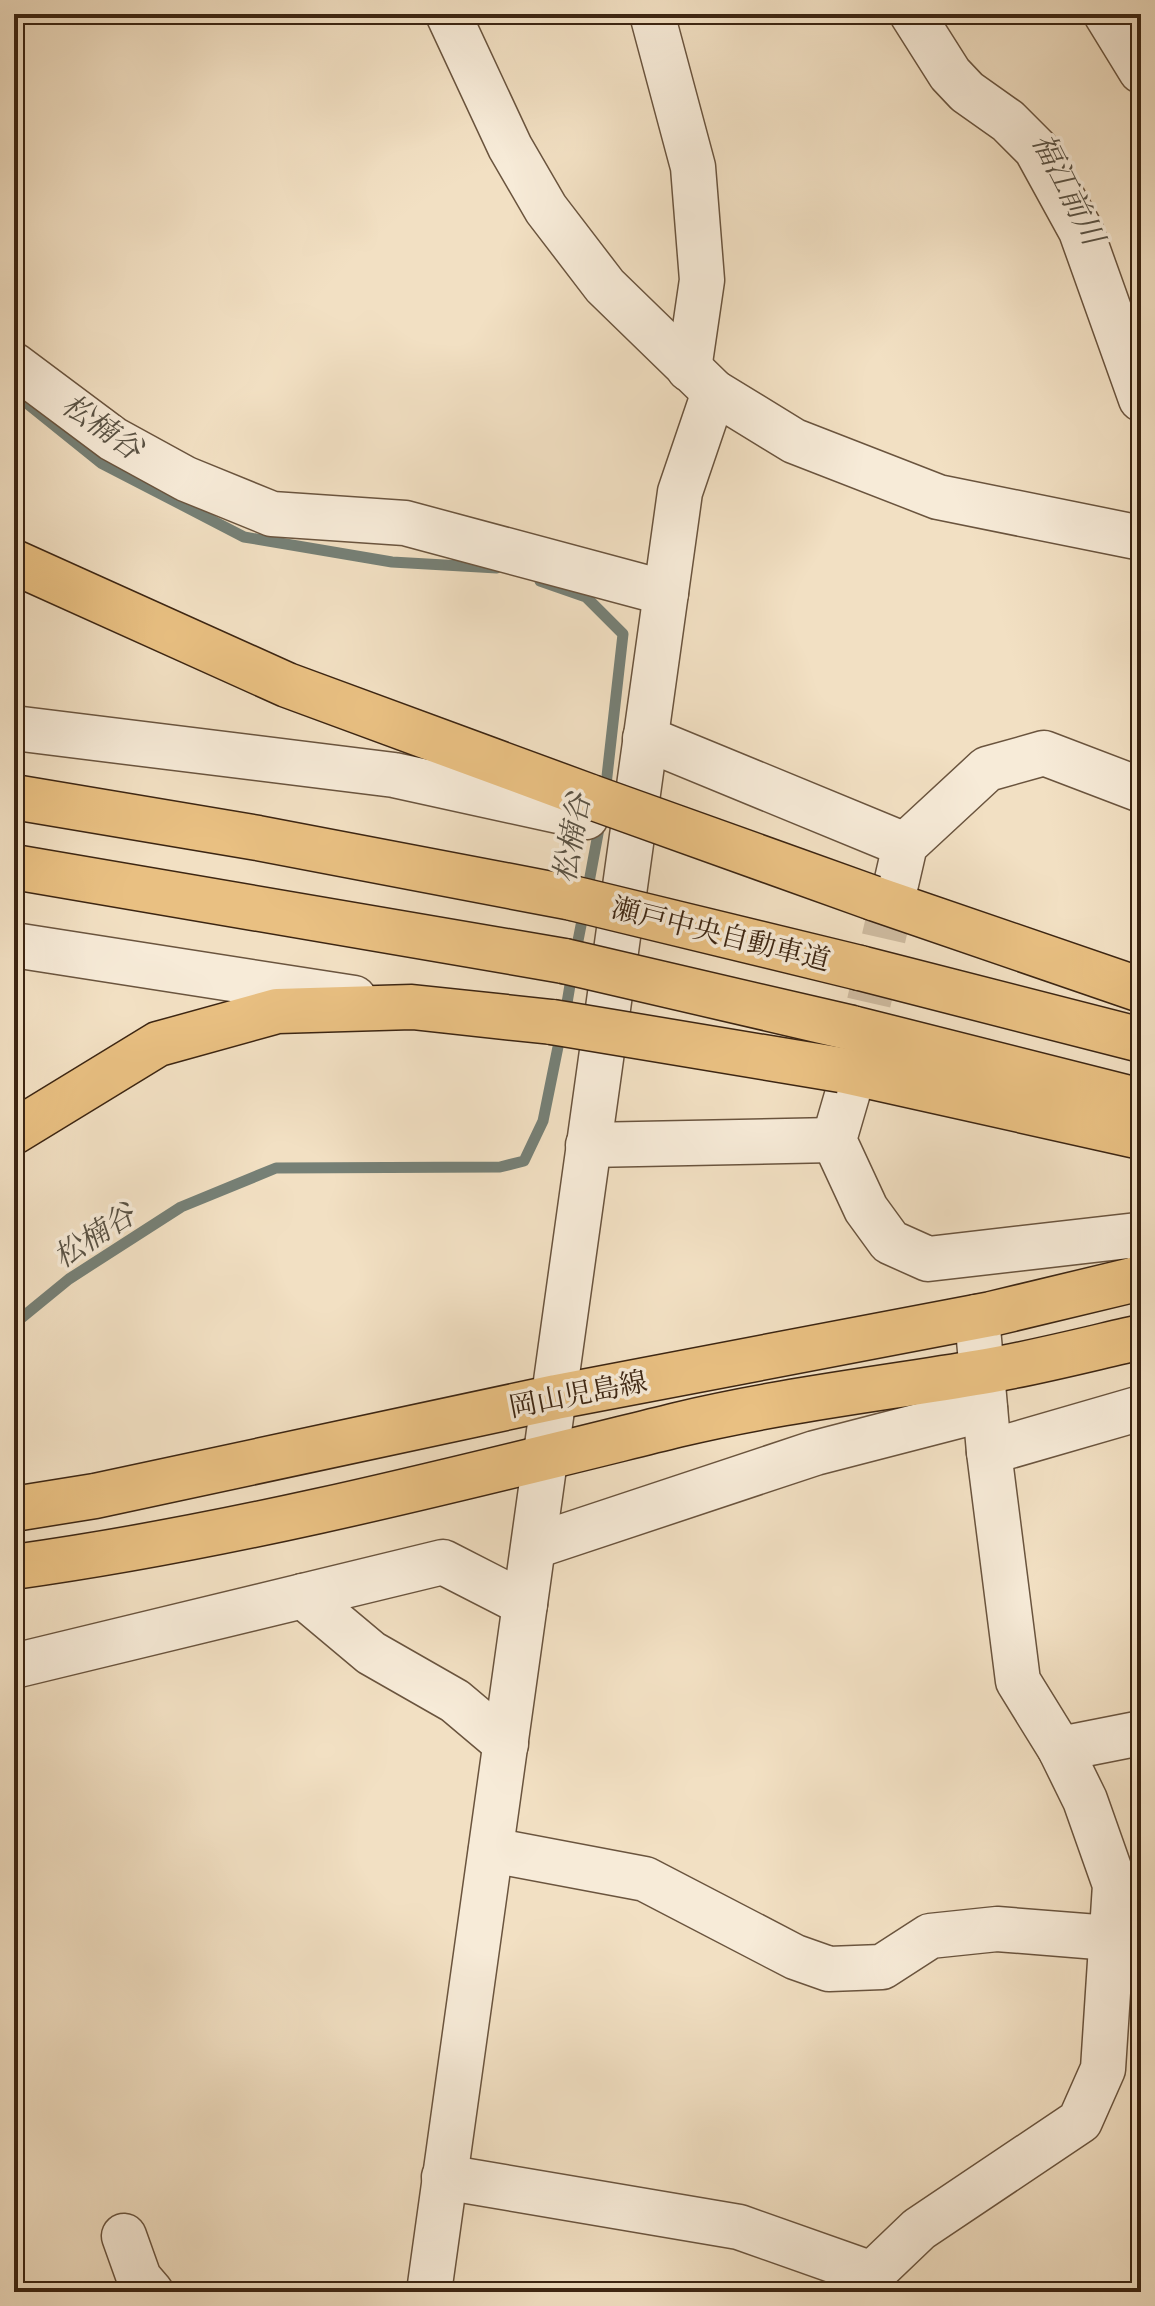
<svg xmlns="http://www.w3.org/2000/svg" width="1155" height="2306" font-family="'IM FELL Great Primer','Noto Serif JP',serif">
<style>
.lines{fill:none;stroke-linecap:round;stroke-linejoin:round}
.stream{stroke:#768076;stroke-width:11}
.minor-tunnel{stroke:#cebba0;stroke-width:44;stroke-dasharray:44 22;stroke-linecap:butt}
.minor-casing{stroke:#6a543e;stroke-width:47}
.major-casing{stroke:#3c2512;stroke-width:47}
.highway-casing{stroke:#3c2512;stroke-width:47}
.minor{stroke:#f7ebd8;stroke-width:44}
.major{stroke:#e9c082;stroke-width:44}
.highway{stroke:#e9c082;stroke-width:44}
.highway-bridge-casing{stroke:#3c2512;stroke-width:47;stroke-linecap:butt}
.highway-bridge{stroke:#e9c082;stroke-width:44}
.labels{text-anchor:middle;dominant-baseline:central;stroke-width:7;stroke-linejoin:round;paint-order:stroke}
.street-label{font-size:28px;fill:#3c2512;stroke:#f7ebd8}
.water-label{font-size:30px;font-style:italic;fill:#595244;stroke:#f7ebd8}
</style>
<rect width="100%" height="100%" fill="#f2e0c3"/>
<filter id="stains"><feTurbulence type="fractalNoise" baseFrequency=".0025" numOctaves="4"/><feColorMatrix values="0 0 0 0 .2 0 0 0 0 .09 0 0 0 0 .02 0 0 0 .5 -.17"/></filter>
<radialGradient id="worn" r=".72"><stop offset=".6" stop-color="#630" stop-opacity="0"/><stop offset="1" stop-color="#630" stop-opacity=".3"/></radialGradient>
<g class="lines">
<!-- stream -->
<g class="stream">
<path d="M14 393 101 463 244 537 392 562 497 568"/>
<path d="M540 581 586 597 623 634 605 794"/>
<path d="M587 893 600 823"/>
<path d="M575 956 584 910"/>
<path d="M565 1015 572 973"/>
<path d="M14 1324 69 1279 181 1207 276 1168 500 1167 524 1161 543 1121 561 1032"/>
</g>
<!-- minor-tunnel -->
<path class="minor-tunnel" d="M854 1067 896 884"/>
<!-- minor casing -->
<g class="minor-casing">
<g id="minor">
<path d="M448 14 510 147 546 209 605 286 714 392 794 441 938 497 1141 538"/>
<path d="M652 14 693 167 702 280 689 369"/>
<path d="M912 14 950 74 967 92 1008 121 1036 149 1081 231 1141 399"/>
<path d="M1106 14 1141 71"/>
<path d="M14 365 113 439 186 479 272 514 405 523 666 593"/>
<path d="M14 728 394 775 586 817"/>
<path d="M645 738 905 845"/>
<path d="M896 884 905 845 987 769 1044 753 1141 790"/>
<path d="M14 945 354 998"/>
<path d="M848 1092 834 1140 866 1209 890 1242 928 1259 1137 1235 1141 1241"/>
<path d="M588 1145 834 1140"/>
<path d="M989 1452 1141 1408"/>
<path d="M535 1546 815 1453 985 1409"/>
<path d="M303 1596 371 1653 455 1701 506 1744"/>
<path d="M14 1666 443 1562 525 1604"/>
<path d="M1060 1749 1141 1733"/>
<path d="M491 1850 645 1879 795 1957 829 1969 882 1967 930 1936 997 1929 1110 1938"/>
<path d="M444 2177 739 2227 872 2274"/>
<path d="M124 2236 139 2278 151 2292"/>
<path d="M872 2274 919 2229 1080 2121 1103 2069 1115 1885 1085 1800 1060 1749 1018 1681 989 1452 977 1317"/>
<path d="M429 2292 680 492 714 392"/>
</g>
</g>
<!-- major casing -->
<g class="major-casing">
<g id="major">
<path d="M14 1509 95 1496 556 1397 991 1314 1141 1278"/>
<path d="M14 1567C237 1536 458 1479 677 1425 777 1401 880 1389 981 1372 1035 1363 1088 1349 1141 1337"/>
</g>
</g>
<!-- highway casing -->
<g class="highway-casing">
<g id="highway">
<path d="M14 562 287 685 591 797"/>
<path d="M14 797 258 838 572 898"/>
<path d="M14 867 564 961"/>
<path d="M873 898 1141 990"/>
<path d="M860 968 1141 1040"/>
<path d="M852 1028 1141 1101"/>
<path d="M841 1070 1141 1137"/>
<path d="M14 1132 158 1044 277 1011 412 1007 552 1022"/>
</g>
</g>
<!-- minor -->
<use href="#minor" class="minor"/>
<!-- major -->
<use href="#major" class="major"/>
<!-- highway -->
<use href="#highway" class="highway"/>
<!-- highway-bridge casing -->
<g class="highway-bridge-casing">
<g id="highway-bridge">
<path d="M591 797 873 898"/>
<path d="M572 898 860 968"/>
<path d="M564 961 852 1028"/>
<path d="M552 1022 841 1070"/>
</g>
</g>
<!-- highway-bridge -->
<use href="#highway-bridge" class="highway-bridge"/>
</g>
<g class="labels">
<!-- street labels -->
<g class="street-label">
<text transform="translate(721 934) rotate(14)">瀬戸中央自動車道</text>
<text transform="translate(578 1394) rotate(-11)">岡山児島線</text>
</g>
<!-- water labels -->
<g class="water-label">
<text transform="translate(1068 189) rotate(63)">福江前川</text>
<text transform="translate(102 427) rotate(35)">松楠谷</text>
<text transform="translate(572 838) rotate(-80)">松楠谷</text>
<text transform="translate(94 1236) rotate(-33)">松楠谷</text>
</g>
</g>
<!-- margin -->
<rect width="1155" height="2306" fill="none" stroke="#f2e0c3" stroke-width="48"/>
<rect x="16" y="16" width="1123" height="2274" fill="none" stroke="#3c2512" stroke-width="4"/>
<rect x="24" y="24" width="1107" height="2258" fill="none" stroke="#3c2512" stroke-width="2"/>
<rect width="100%" height="100%" filter="url(#stains)"/>
<rect width="100%" height="100%" fill="url(#worn)"/>
</svg>
